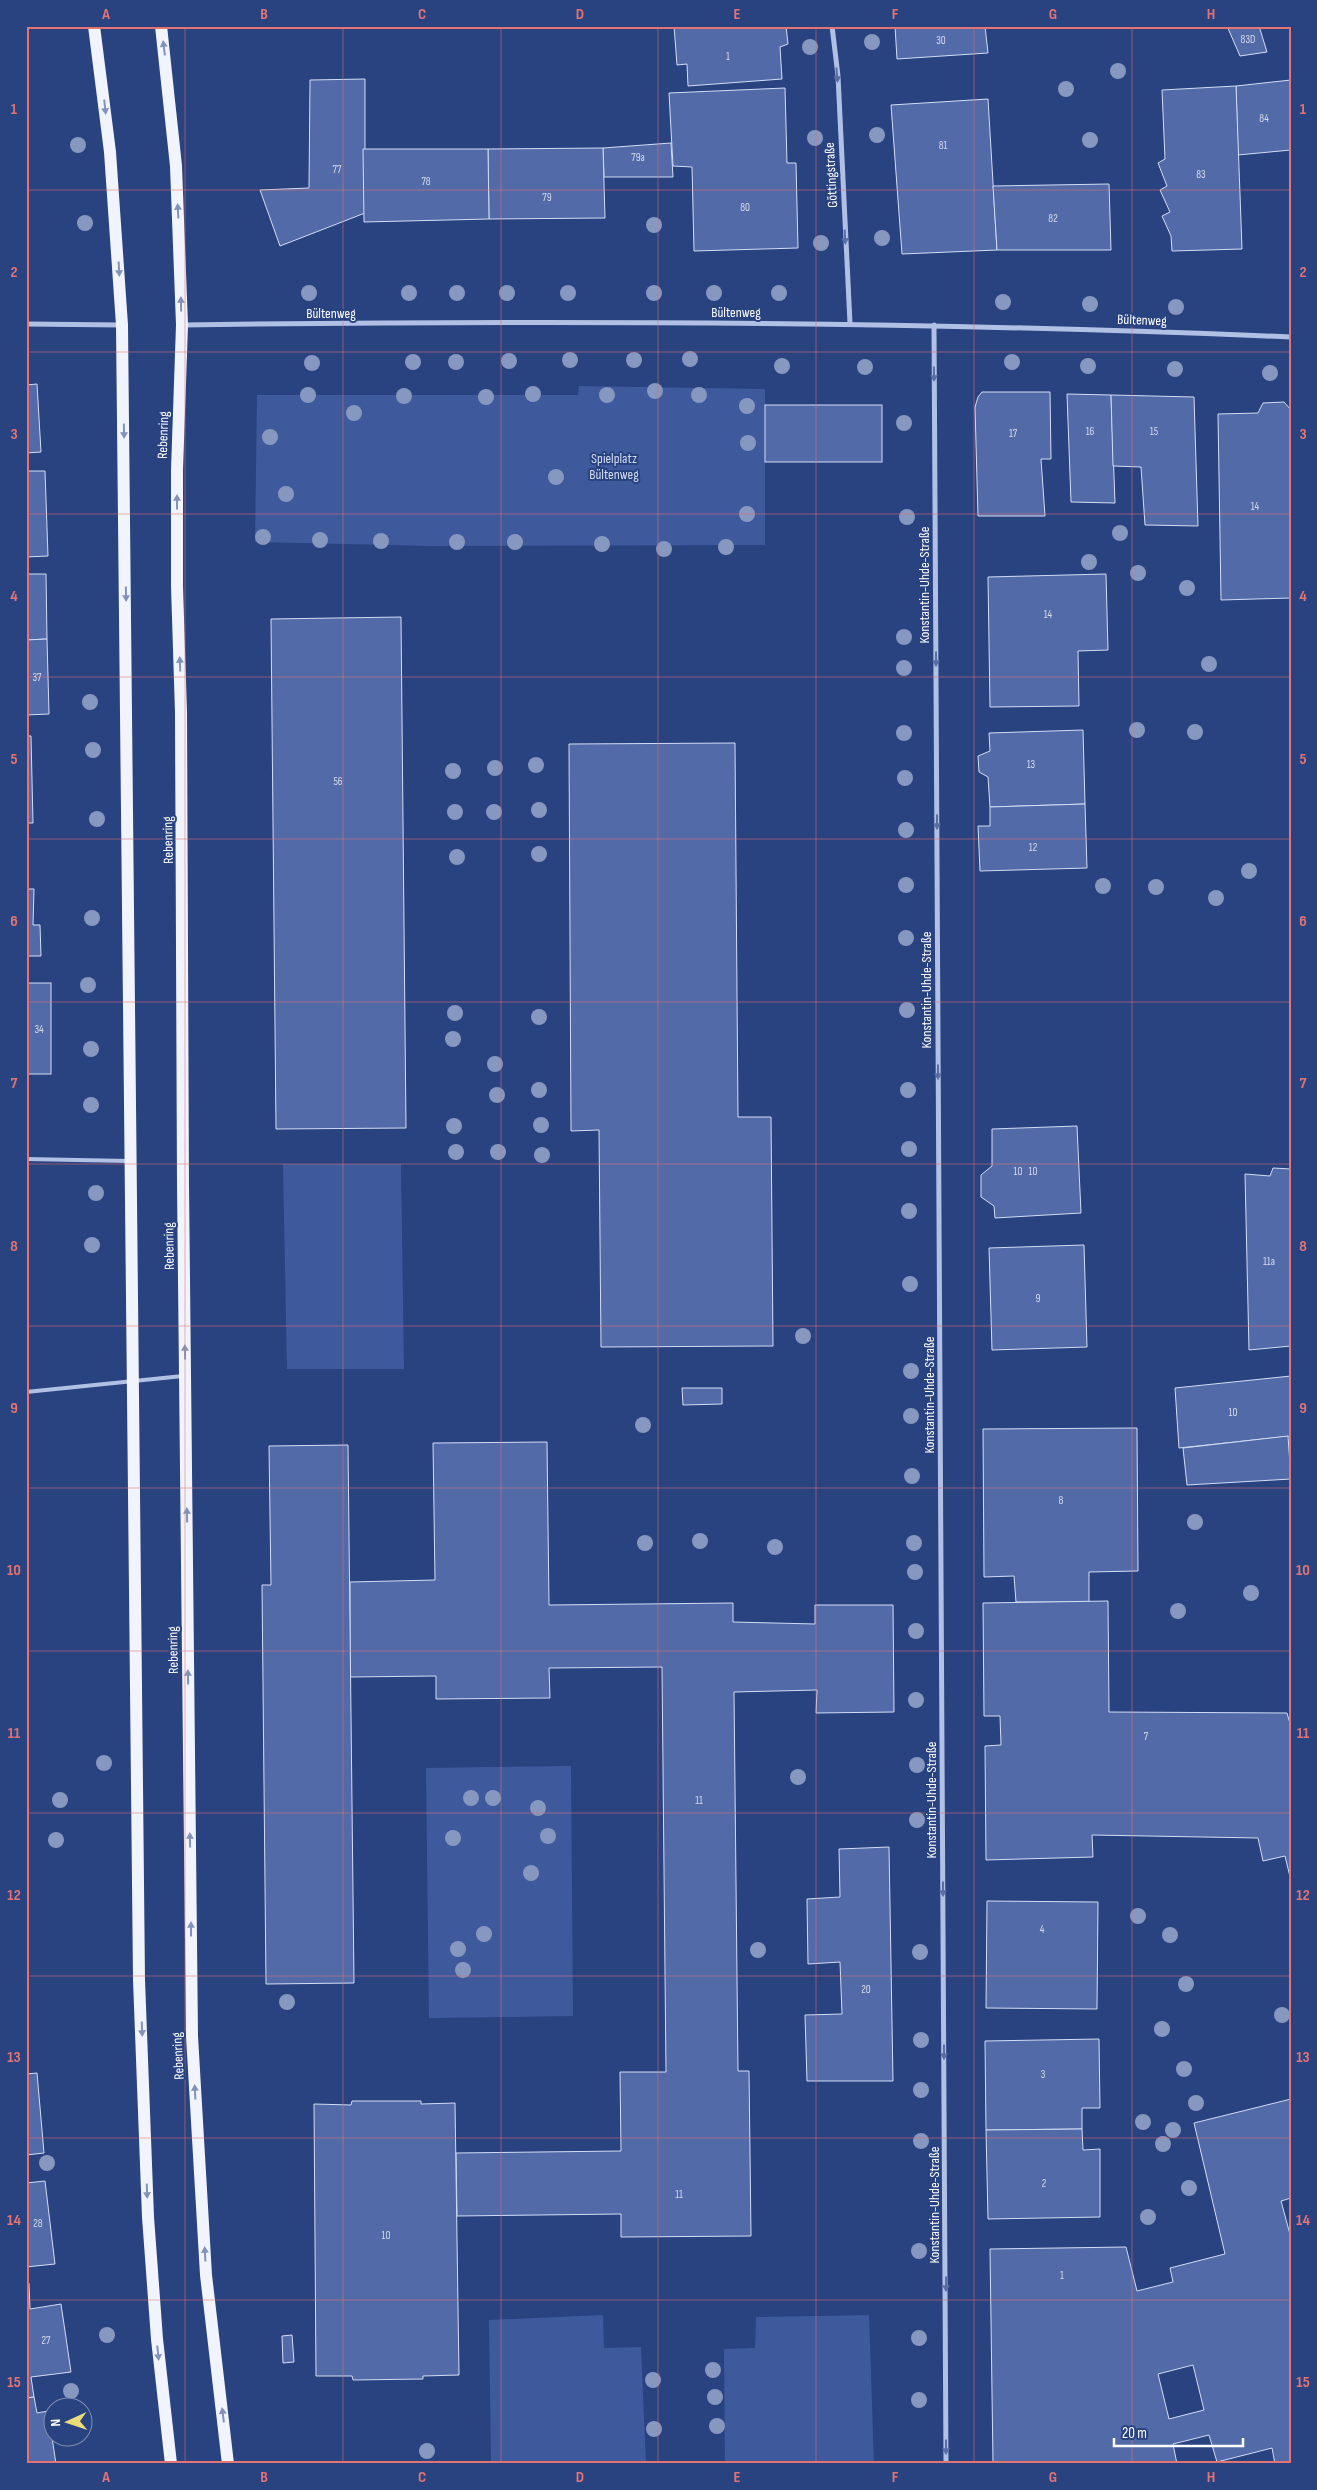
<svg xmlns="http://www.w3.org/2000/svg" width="1317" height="2490" font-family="'Sofia Sans Condensed',sans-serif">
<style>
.green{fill:#3e5a9d}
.building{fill:#526ba8;stroke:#d3ddf4;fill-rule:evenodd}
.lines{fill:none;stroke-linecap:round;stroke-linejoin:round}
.service{stroke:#b1c0e5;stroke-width:4}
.minor{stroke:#b1c0e5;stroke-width:5}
.primary{stroke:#f1f4fd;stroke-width:12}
.tree{fill:#8697c0}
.oneway{fill:#8392b8}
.oneway2{fill:#596ea3}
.grid{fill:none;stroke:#e47373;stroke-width:1;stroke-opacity:0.55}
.labels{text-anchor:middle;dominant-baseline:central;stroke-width:4;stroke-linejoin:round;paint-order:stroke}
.number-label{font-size:11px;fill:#d4dae9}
.street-label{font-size:14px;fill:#fff;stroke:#294280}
.park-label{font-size:14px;fill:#d3ddf4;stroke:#294280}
.neatline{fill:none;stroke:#e47373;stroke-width:2}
.grid-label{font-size:16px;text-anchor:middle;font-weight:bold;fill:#e47373}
</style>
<rect width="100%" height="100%" fill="#294280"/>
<!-- green -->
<g class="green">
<path d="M579 386 765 389V545L432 546 255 542 257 395H578Z"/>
<path d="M283 1164H401L404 1369H287Z"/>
<path d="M571 1766 573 2016 429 2018 426 1768Z"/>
<path d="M603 2315 604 2348 641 2347 646 2464H491L489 2320Z"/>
<path d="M869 2315 874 2464H725L724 2349 755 2348 756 2317Z"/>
</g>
<!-- building -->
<g class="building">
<path d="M674 26H786L788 44 780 47 782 79 688 86 687 64 677 65Z"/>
<path d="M895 26H985L988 53 897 59Z"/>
<path d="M1227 26H1259L1267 52 1240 56Z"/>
<path d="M365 79V213L280 246 260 190 309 188 310 80Z"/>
<path d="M1291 80V150L1238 155 1236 86Z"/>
<path d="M1236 86 1242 249 1172 251 1171 236 1162 216 1170 212 1160 190 1167 186 1158 163 1165 159 1162 90Z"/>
<path d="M785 88 787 163H796L798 248 694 251 692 167 673 166 669 93Z"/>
<path d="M988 99 997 250 902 254 891 105Z"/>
<path d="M671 143 673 177H604L603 148Z"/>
<path d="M603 148 605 218 489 219 488 149Z"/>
<path d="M363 149H488L489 219 364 222Z"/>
<path d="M1109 184 1111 250H997L993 186Z"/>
<path d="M37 384 41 452 26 453V385Z"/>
<path d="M982 392H1050L1051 459H1041L1045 516H978L975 407 978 397Z"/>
<path d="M1067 394 1111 395 1115 503 1071 502Z"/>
<path d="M1111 395 1194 397 1198 526 1145 525 1141 467 1113 466Z"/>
<path d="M1284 402 1291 410V598L1221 600 1218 414 1258 413 1263 403Z"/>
<rect x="765" y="405" width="117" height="57"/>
<path d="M26 471H45L48 556 26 557Z"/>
<path d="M26 574H46L47 639 26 640Z"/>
<path d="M1106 574 1108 650 1078 651 1079 706 990 707 988 577Z"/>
<path d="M401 617 406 1128 276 1129 271 619Z"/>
<path d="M47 639 49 714 26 715V640Z"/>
<path d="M1083 730 1085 804 990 807 988 777 979 772 978 756 990 751 989 733Z"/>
<path d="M26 736H31L33 823H26Z"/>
<path d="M735 743 738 1117H771L773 1346 601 1347 599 1130 571 1131 569 744Z"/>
<path d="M1085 804 1087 868 980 871 978 826H990V807Z"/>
<path d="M26 889H34L33 925H40L41 956H26Z"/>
<rect x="26" y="983" width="25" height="91"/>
<path d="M1077 1126 1081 1213 995 1218 994 1206 981 1197V1175L992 1166V1129Z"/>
<path d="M1273 1168 1291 1169V1346L1249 1350 1245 1174 1270 1176Z"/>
<path d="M1084 1245 1087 1347 992 1350 989 1248Z"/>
<path d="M1291 1376V1436L1179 1448 1175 1388Z"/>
<path d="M682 1388H722V1404L683 1405Z"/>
<path d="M1137 1428 1138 1571 1089 1572V1602H1016L1014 1576 984 1577 983 1429Z"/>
<path d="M1288 1436 1291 1479 1187 1485 1183 1448Z"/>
<path d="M547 1442 549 1605 733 1603V1622L815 1624V1605H893L894 1712 816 1713 817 1690 734 1692 738 2071H749L751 2236 621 2237V2214L457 2216 456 2153 621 2151 620 2072H666L662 1667 549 1668 550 1698 436 1699V1676L350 1677V1582L435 1580 433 1443Z"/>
<path d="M348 1445 354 1983 266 1984 262 1585H271L269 1446Z"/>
<path d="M1108 1601 1109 1712 1287 1713 1291 1727V1881L1285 1856 1263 1861 1258 1838 1092 1835 1093 1857 986 1860 985 1746 1001 1745 1000 1716H984L983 1603Z"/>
<path d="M889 1847 893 2081H807L805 2015 842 2014 840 1962 808 1964 807 1899 840 1897 839 1849Z"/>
<path d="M987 1901 1098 1902 1097 2009 986 2008Z"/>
<path d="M1099 2039 1100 2108H1082V2129L986 2130 985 2041Z"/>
<path d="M37 2073 44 2153 26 2155V2074Z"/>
<path d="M1291 2099V2198L1281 2201 1291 2238V2464H1275L1272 2448 1217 2462 1209 2435 1173 2444 1177 2464H993L990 2249 1126 2247 1137 2291 1173 2282 1170 2268 1225 2254 1194 2123ZM1193 2365 1204 2410 1169 2419 1158 2374Z"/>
<path d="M352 2101H421V2104L455 2103 459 2375 423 2376V2379L353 2380 352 2376H316L314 2104 351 2105Z"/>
<path d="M1082 2129 1083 2150 1100 2149V2217L988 2219 986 2130Z"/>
<path d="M45 2181 55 2264 26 2267V2183Z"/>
<path d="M29 2283 30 2309 61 2304 71 2372 31 2377 34 2397 26 2398V2284Z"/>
<path d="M292 2335 294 2362 283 2363 282 2336Z"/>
<path d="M34 2397 37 2413 48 2411 56 2464H26V2398Z"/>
</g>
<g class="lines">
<!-- service -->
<g class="service">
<path d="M26 1159 129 1161"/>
<path d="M26 1392 183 1376"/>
</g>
<!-- minor -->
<g class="minor">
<path d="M832 26 838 76 850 323"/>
<path d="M26 324 121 325"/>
<path d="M182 325C552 320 922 321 1291 337"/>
<path d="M934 325 946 2464"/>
</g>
<!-- primary -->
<g class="primary">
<path d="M94 26 110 152 122 325 139 1980 148 2217 157 2339 171 2464"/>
<path d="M161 26 176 166 182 325 177 470V586L181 713 183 1185 192 2036 206 2275 228 2464"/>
</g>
</g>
<!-- trees -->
<g class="tree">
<circle cx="872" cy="42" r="8"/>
<circle cx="810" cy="47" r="8"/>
<circle cx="1118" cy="71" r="8"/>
<circle cx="1066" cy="89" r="8"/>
<circle cx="877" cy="135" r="8"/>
<circle cx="815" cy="138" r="8"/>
<circle cx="1090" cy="140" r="8"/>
<circle cx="78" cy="145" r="8"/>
<circle cx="85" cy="223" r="8"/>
<circle cx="654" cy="225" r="8"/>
<circle cx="882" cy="238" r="8"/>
<circle cx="821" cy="243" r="8"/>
<circle cx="309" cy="293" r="8"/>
<circle cx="409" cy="293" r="8"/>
<circle cx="457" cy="293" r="8"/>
<circle cx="507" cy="293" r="8"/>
<circle cx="568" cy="293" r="8"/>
<circle cx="654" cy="293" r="8"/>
<circle cx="714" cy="293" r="8"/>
<circle cx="779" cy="293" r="8"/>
<circle cx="1003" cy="302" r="8"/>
<circle cx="1090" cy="304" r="8"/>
<circle cx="1176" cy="307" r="8"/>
<circle cx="690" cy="359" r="8"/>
<circle cx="570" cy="360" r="8"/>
<circle cx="634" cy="360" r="8"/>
<circle cx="509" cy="361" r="8"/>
<circle cx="413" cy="362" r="8"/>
<circle cx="456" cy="362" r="8"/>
<circle cx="1012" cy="362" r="8"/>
<circle cx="312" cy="363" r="8"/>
<circle cx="782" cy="366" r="8"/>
<circle cx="1088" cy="366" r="8"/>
<circle cx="865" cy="367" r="8"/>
<circle cx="1175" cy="369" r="8"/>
<circle cx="1270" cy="373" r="8"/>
<circle cx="655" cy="391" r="8"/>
<circle cx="533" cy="394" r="8"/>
<circle cx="308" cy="395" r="8"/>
<circle cx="607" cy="395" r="8"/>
<circle cx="699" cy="395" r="8"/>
<circle cx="404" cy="396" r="8"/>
<circle cx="486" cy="397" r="8"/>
<circle cx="747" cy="406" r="8"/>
<circle cx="354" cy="413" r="8"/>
<circle cx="904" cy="423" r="8"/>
<circle cx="270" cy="437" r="8"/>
<circle cx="748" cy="443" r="8"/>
<circle cx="556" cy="477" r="8"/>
<circle cx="286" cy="494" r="8"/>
<circle cx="747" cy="514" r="8"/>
<circle cx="907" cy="517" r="8"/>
<circle cx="1120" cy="533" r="8"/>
<circle cx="263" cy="537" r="8"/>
<circle cx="320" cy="540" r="8"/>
<circle cx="381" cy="541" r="8"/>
<circle cx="457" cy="542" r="8"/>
<circle cx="515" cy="542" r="8"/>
<circle cx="602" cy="544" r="8"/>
<circle cx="726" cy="547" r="8"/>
<circle cx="664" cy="549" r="8"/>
<circle cx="1089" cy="562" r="8"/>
<circle cx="1138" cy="573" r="8"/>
<circle cx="1187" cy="588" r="8"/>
<circle cx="904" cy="637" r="8"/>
<circle cx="1209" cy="664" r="8"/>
<circle cx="904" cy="668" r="8"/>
<circle cx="90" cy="702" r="8"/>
<circle cx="1137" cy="730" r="8"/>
<circle cx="1195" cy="732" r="8"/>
<circle cx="904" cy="733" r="8"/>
<circle cx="93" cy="750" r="8"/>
<circle cx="536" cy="765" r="8"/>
<circle cx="495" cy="768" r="8"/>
<circle cx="453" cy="771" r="8"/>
<circle cx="905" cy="778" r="8"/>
<circle cx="539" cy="810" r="8"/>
<circle cx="455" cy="812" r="8"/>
<circle cx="494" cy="812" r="8"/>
<circle cx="97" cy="819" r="8"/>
<circle cx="906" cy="830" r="8"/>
<circle cx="539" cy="854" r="8"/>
<circle cx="457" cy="857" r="8"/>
<circle cx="1249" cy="871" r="8"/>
<circle cx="906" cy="885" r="8"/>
<circle cx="1103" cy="886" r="8"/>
<circle cx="1156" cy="887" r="8"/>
<circle cx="1216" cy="898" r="8"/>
<circle cx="92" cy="918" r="8"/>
<circle cx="906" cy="938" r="8"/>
<circle cx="88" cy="985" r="8"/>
<circle cx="907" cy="1010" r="8"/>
<circle cx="455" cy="1013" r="8"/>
<circle cx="539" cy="1017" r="8"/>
<circle cx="453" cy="1039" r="8"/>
<circle cx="91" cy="1049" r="8"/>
<circle cx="495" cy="1064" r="8"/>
<circle cx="539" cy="1090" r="8"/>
<circle cx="908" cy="1090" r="8"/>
<circle cx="497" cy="1095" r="8"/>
<circle cx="91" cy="1105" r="8"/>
<circle cx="541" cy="1125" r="8"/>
<circle cx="454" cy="1126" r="8"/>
<circle cx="909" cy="1149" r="8"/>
<circle cx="456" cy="1152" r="8"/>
<circle cx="498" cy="1152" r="8"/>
<circle cx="542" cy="1155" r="8"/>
<circle cx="96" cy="1193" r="8"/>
<circle cx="909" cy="1211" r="8"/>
<circle cx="92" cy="1245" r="8"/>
<circle cx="910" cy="1284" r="8"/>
<circle cx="803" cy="1336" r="8"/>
<circle cx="911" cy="1371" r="8"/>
<circle cx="911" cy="1416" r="8"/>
<circle cx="643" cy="1425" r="8"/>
<circle cx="912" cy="1476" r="8"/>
<circle cx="1195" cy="1522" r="8"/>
<circle cx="700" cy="1541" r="8"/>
<circle cx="645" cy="1543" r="8"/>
<circle cx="914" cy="1543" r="8"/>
<circle cx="775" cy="1547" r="8"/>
<circle cx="915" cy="1572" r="8"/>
<circle cx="1251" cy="1593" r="8"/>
<circle cx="1178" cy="1611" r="8"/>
<circle cx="916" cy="1631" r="8"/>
<circle cx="916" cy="1700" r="8"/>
<circle cx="104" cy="1763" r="8"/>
<circle cx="917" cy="1765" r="8"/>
<circle cx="798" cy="1777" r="8"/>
<circle cx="471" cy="1798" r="8"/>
<circle cx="493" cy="1798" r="8"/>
<circle cx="60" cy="1800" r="8"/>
<circle cx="538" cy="1808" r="8"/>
<circle cx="917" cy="1820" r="8"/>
<circle cx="548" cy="1836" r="8"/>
<circle cx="453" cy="1838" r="8"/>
<circle cx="56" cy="1840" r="8"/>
<circle cx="531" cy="1873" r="8"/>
<circle cx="1138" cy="1916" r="8"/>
<circle cx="484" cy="1934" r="8"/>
<circle cx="1170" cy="1935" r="8"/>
<circle cx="458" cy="1949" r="8"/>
<circle cx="758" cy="1950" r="8"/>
<circle cx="920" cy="1952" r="8"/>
<circle cx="463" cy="1970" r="8"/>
<circle cx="1186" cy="1984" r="8"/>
<circle cx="287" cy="2002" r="8"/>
<circle cx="1282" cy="2015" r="8"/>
<circle cx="1162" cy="2029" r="8"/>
<circle cx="921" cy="2040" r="8"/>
<circle cx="1184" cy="2069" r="8"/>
<circle cx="921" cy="2090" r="8"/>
<circle cx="1196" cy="2103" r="8"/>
<circle cx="1143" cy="2122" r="8"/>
<circle cx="1173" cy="2130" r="8"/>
<circle cx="921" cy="2141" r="8"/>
<circle cx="1163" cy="2144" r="8"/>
<circle cx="47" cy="2163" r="8"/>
<circle cx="1189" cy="2188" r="8"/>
<circle cx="1148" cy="2217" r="8"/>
<circle cx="919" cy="2251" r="8"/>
<circle cx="107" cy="2335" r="8"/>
<circle cx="919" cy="2338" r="8"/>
<circle cx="713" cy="2370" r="8"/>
<circle cx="653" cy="2380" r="8"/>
<circle cx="71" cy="2391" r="8"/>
<circle cx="715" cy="2397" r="8"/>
<circle cx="919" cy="2400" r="8"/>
<circle cx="717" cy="2426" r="8"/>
<circle cx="654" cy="2429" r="8"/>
<circle cx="427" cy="2451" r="8"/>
</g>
<!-- one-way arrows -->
<defs><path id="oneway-solid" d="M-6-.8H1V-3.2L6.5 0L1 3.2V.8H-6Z" transform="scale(1.25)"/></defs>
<g class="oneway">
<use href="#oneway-solid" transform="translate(164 48) rotate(-97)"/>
<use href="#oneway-solid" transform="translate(105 107) rotate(84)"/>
<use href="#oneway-solid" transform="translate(178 211) rotate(-93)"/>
<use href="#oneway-solid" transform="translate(119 269) rotate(87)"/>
<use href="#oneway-solid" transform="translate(181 304) rotate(-91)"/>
<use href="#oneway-solid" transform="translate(124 431) rotate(89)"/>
<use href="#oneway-solid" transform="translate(177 502) rotate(-90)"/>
<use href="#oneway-solid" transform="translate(126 594) rotate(89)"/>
<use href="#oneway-solid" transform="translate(180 664) rotate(-92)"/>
<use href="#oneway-solid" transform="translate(185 1352) rotate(-91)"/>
<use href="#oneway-solid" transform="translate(187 1515) rotate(-91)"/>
<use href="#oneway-solid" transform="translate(188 1677) rotate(-91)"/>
<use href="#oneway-solid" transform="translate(190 1840) rotate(-91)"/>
<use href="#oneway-solid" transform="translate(191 1929) rotate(-90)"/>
<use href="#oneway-solid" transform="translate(142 2029) rotate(88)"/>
<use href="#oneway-solid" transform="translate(195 2092) rotate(-93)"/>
<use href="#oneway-solid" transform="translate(147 2191) rotate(88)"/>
<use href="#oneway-solid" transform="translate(205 2254) rotate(-93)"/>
<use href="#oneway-solid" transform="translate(158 2353) rotate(84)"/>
<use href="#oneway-solid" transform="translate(223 2415) rotate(-97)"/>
</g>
<g class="oneway2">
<use href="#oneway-solid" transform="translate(837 75) rotate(85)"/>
<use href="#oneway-solid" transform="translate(845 237) rotate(87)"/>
<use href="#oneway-solid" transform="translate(934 374) rotate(89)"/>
<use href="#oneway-solid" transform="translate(936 659) rotate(90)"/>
<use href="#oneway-solid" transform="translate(937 822) rotate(90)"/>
<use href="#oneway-solid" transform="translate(938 1072) rotate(90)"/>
<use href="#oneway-solid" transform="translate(943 1889) rotate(90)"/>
<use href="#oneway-solid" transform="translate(944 2052) rotate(90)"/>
<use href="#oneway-solid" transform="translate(946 2284) rotate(90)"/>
<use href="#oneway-solid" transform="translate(946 2447) rotate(90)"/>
</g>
<!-- grid -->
<path class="grid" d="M185 26V2464M343 26V2464M501 26V2464M658 26V2464M816 26V2464M974 26V2464M1132 26V2464M26 190H1291M26 352H1291M26 514H1291M26 677H1291M26 839H1291M26 1002H1291M26 1164H1291M26 1326H1291M26 1488H1291M26 1651H1291M26 1813H1291M26 1976H1291M26 2138H1291M26 2300H1291"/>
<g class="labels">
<!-- number labels -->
<g class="number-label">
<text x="1248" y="39">83D</text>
<text x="941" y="40">30</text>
<text x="728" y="56">1</text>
<text x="1264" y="118">84</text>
<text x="943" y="145">81</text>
<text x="638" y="157">79a</text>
<text x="337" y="169">77</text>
<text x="1201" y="174">83</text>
<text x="426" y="181">78</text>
<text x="547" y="197">79</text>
<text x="745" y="207">80</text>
<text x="1053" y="218">82</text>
<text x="1090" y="431">16</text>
<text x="1154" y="431">15</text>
<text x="1013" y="433">17</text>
<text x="1255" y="506">14</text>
<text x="1048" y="614">14</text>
<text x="37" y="677">37</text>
<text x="1031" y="764">13</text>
<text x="338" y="781">56</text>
<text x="1033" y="847">12</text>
<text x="39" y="1029">34</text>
<text x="1018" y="1171">10</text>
<text x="1033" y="1171">10</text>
<text x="1269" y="1261">11a</text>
<text x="1038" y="1298">9</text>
<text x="1233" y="1412">10</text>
<text x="1061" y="1500">8</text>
<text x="1146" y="1736">7</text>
<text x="699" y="1800">11</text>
<text x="1042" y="1929">4</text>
<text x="866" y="1989">20</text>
<text x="1043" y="2074">3</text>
<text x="1044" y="2183">2</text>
<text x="679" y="2194">11</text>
<text x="38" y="2223">28</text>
<text x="386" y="2235">10</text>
<text x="1062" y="2275">1</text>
<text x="46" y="2340">27</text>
</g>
<!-- street labels -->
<g class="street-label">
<text transform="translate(831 175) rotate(-93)">Göttingstraße</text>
<text x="736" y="312">Bültenweg</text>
<text x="331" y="313">Bültenweg</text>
<text transform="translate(1142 320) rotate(2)">Bültenweg</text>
<text transform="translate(163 435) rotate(-88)">Rebenring</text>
<text transform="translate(924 585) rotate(-90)">Konstantin-Uhde-Straße</text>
<text transform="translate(168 840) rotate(-91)">Rebenring</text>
<text transform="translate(926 990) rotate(-90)">Konstantin-Uhde-Straße</text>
<text transform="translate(169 1246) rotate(-91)">Rebenring</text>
<text transform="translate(929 1395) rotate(-90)">Konstantin-Uhde-Straße</text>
<text transform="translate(173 1650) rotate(-91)">Rebenring</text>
<text transform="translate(931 1800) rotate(-90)">Konstantin-Uhde-Straße</text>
<text transform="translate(178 2056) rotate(-93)">Rebenring</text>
<text transform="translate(934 2205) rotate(-90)">Konstantin-Uhde-Straße</text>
</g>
<!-- park labels -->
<g class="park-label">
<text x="614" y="458">Spielplatz<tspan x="614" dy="16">Bültenweg</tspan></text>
</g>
</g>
<!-- border -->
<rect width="1317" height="2490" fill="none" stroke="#294280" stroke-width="55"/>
<!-- north arrow -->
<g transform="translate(68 2422) rotate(267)"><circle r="24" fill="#294280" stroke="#7f8eb3"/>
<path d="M0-4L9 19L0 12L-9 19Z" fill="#ecdc78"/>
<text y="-8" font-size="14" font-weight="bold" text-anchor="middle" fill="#ffffff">N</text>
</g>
<!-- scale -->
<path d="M1114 2438v8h129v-8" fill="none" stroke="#ffffff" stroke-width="2.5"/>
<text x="1122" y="2438" font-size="15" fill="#ffffff" stroke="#294280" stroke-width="4" paint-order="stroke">20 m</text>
<rect x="28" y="28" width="1262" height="2434" class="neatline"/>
<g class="grid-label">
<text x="106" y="19">A</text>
<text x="264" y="19">B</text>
<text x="422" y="19">C</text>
<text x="580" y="19">D</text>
<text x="737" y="19">E</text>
<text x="895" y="19">F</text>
<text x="1053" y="19">G</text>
<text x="1211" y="19">H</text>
<text x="14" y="114">1</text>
<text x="1303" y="114">1</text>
<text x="14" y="277">2</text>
<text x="1303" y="277">2</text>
<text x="14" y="439">3</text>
<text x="1303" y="439">3</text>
<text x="14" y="601">4</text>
<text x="1303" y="601">4</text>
<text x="14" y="764">5</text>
<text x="1303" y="764">5</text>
<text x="14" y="926">6</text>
<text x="1303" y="926">6</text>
<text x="14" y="1088">7</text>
<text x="1303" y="1088">7</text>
<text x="14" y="1251">8</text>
<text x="1303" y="1251">8</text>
<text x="14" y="1413">9</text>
<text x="1303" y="1413">9</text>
<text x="14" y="1575">10</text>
<text x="1303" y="1575">10</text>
<text x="14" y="1738">11</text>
<text x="1303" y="1738">11</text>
<text x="14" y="1900">12</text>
<text x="1303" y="1900">12</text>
<text x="14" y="2062">13</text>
<text x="1303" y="2062">13</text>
<text x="14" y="2225">14</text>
<text x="1303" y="2225">14</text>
<text x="14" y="2387">15</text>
<text x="1303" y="2387">15</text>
<text x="106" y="2482">A</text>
<text x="264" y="2482">B</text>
<text x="422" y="2482">C</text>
<text x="580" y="2482">D</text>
<text x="737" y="2482">E</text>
<text x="895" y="2482">F</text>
<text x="1053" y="2482">G</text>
<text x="1211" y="2482">H</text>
</g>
</svg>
